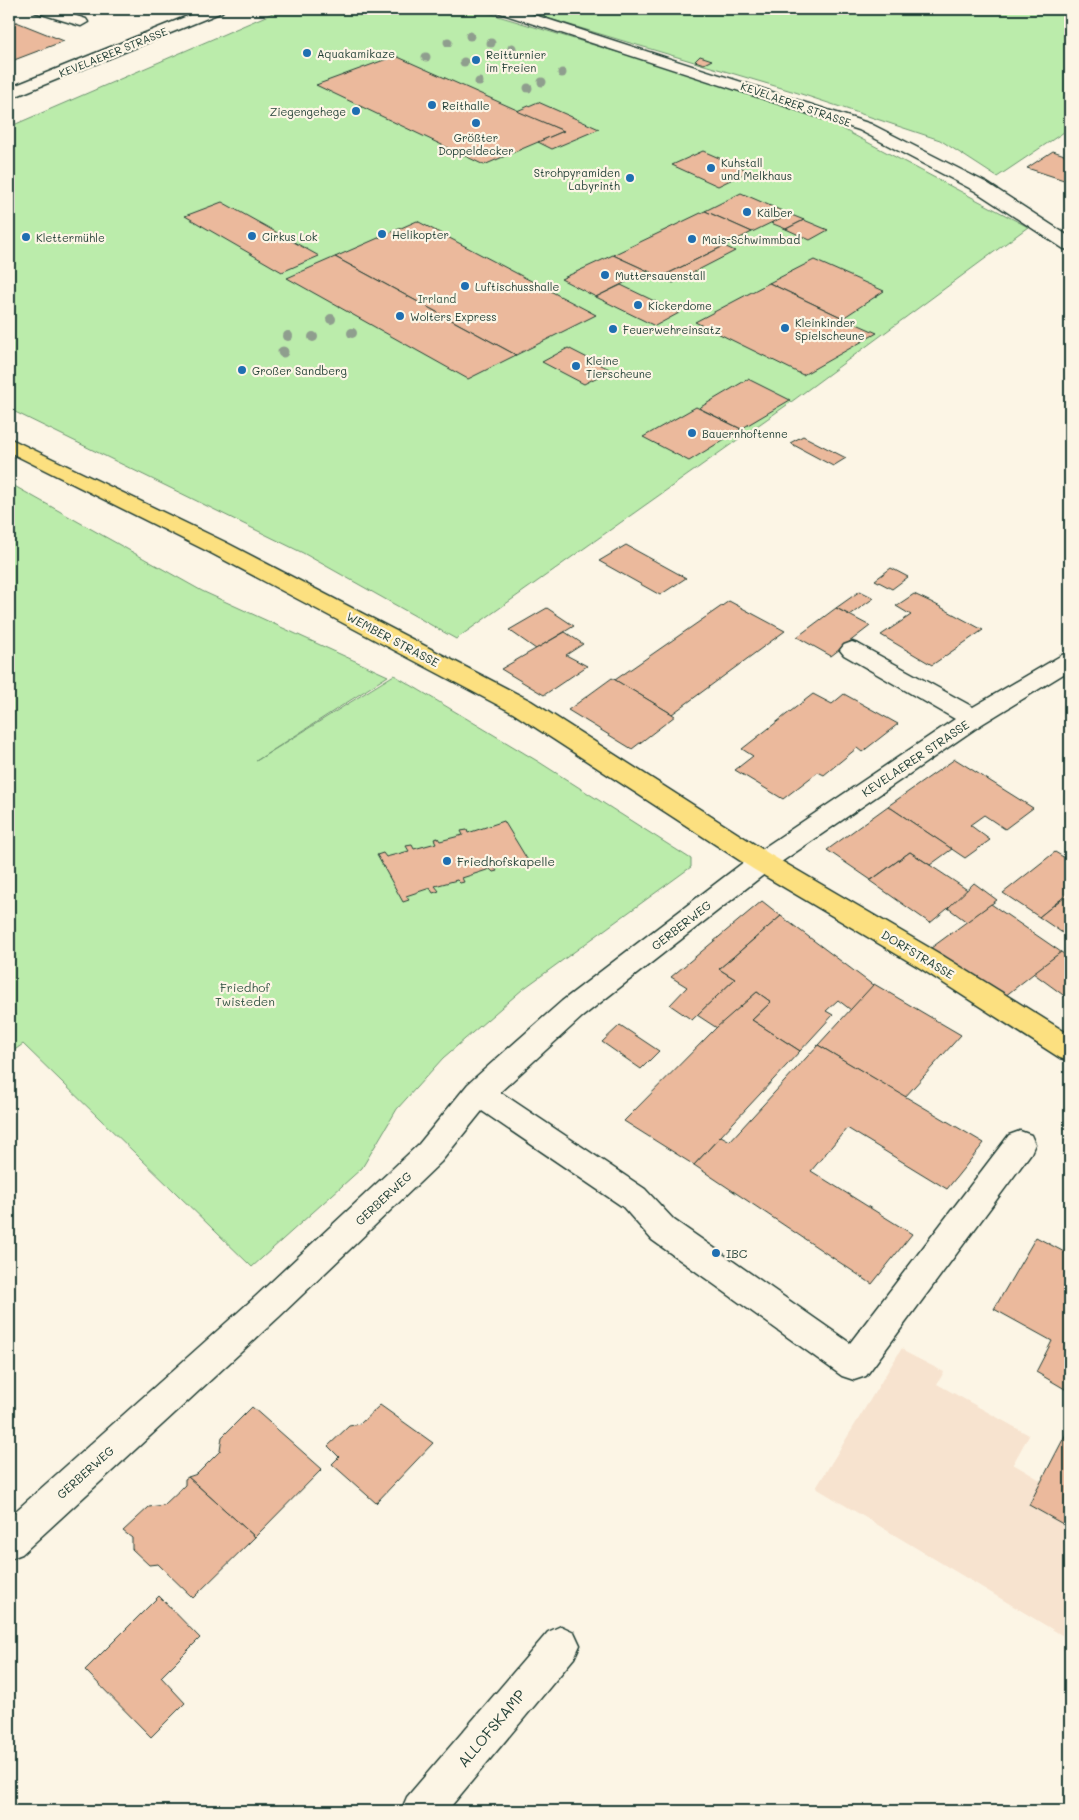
<svg xmlns="http://www.w3.org/2000/svg" width="1079" height="1820" font-family="Mali,sans-serif">
<style>
.built{fill:#f7e3cf}
.green{fill:#bbecab;stroke:#6d9470}
.building{fill:#ebb99c;stroke:#1f3d34}
.lines{fill:none;stroke-linecap:round;stroke-linejoin:round}
.minor-casing{stroke:#1f3d34;stroke-width:3}
.major-casing{stroke:#1f3d34;stroke-width:3}
.minor{fill:#fcf5e5;fill-rule:evenodd}
.major{fill:#fce080;fill-rule:evenodd}
.tree{fill:#8f9e8e}
.poi-dot{fill:#1f6fb2;stroke:#fcf5e5;stroke-width:2}
.labels{text-anchor:middle;dominant-baseline:central;stroke-width:4.5;stroke-linejoin:round;paint-order:stroke}
.far-street-label{font-size:11px;fill:#1f3d34;stroke:#fcf5e5}
.far-poi-label{font-size:11px;fill:#1f3d34;stroke:#fcf5e5;text-anchor:start}
.far-park-label{font-size:11px;fill:#365746;stroke:#fcf5e5}
.street-label{font-size:12px;fill:#1f3d34;stroke:#fcf5e5}
.poi-label{font-size:12px;fill:#1f3d34;stroke:#fcf5e5;text-anchor:start}
.park-label{font-size:12px;fill:#365746;stroke:#fcf5e5}
.near-street-label{font-size:15px;fill:#1f3d34;stroke:#fcf5e5}
</style>
<rect width="100%" height="100%" fill="#fcf5e5"/>
<filter id="ink" filterUnits="userSpaceOnUse"><feTurbulence type="fractalNoise" baseFrequency=".02" numOctaves="2"/><feDisplacementMap in="SourceGraphic" scale="10" xChannelSelector="R" yChannelSelector="G"/><feConvolveMatrix kernelMatrix="1 2 1 2 8 2 1 2 1" color-interpolation-filters="sRGB"/></filter>
<g filter="url(#ink)">
<!-- built -->
<path class="built" d="M902 1348 905 1352 944 1372 937 1384 1029 1435 1013 1464 1042 1481 1030 1505 1070 1528V1640L816 1488Z"/>
<!-- green -->
<g class="green">
<path d="M282 9H475L693 75 831 123 1028 227 791 402 456 639 303 553 9 409V127Z"/>
<path d="M516 9H1070V128L997 177 940 140 795 92Z"/>
<path d="M9 483 202 591 388 676 256 761 394 675 539 762 691 859V867L523 989 443 1058 397 1109 362 1168 252 1267 23 1044 9 1054Z"/>
</g>
<!-- building -->
<g class="building">
<path d="M9 19 64 41 9 62Z"/>
<path d="M395 56 398 57 564 131 484 165 316 85Z"/>
<path d="M700 56 712 60 704 64 695 61Z"/>
<path d="M538 102 599 129 552 149 538 142 564 131 517 111Z"/>
<path d="M703 151 749 171 718 186 672 165Z"/>
<path d="M1053 151 1070 157V179L1067 181 1027 168Z"/>
<path d="M741 193 789 214 752 232 705 211Z"/>
<path d="M222 202 319 256 282 272 185 216Z"/>
<path d="M705 211 752 232 661 277 613 255Z"/>
<path d="M789 214 804 220 786 229 771 223Z"/>
<path d="M804 220 828 230 810 240 786 229Z"/>
<path d="M417 221 596 315 516 355 335 257Z"/>
<path d="M724 246 735 251 673 283 661 277Z"/>
<path d="M613 255 648 271 596 297 561 279Z"/>
<path d="M335 257 516 355 468 379 287 278Z"/>
<path d="M814 260 884 291 843 318 769 283Z"/>
<path d="M769 283 843 318 877 333 803 375 695 322Z"/>
<path d="M621 285 679 313 655 326 596 297Z"/>
<path d="M568 348 611 370 584 384 542 362Z"/>
<path d="M748 379 790 400 741 429 699 408Z"/>
<path d="M696 407 741 429 689 461 643 437Z"/>
<path d="M803 436 846 458 833 466 790 443Z"/>
<path d="M626 545 686 578 660 595 599 561Z"/>
<path d="M891 568 908 577 892 589 875 580Z"/>
<path d="M860 591 874 598 850 615 836 608Z"/>
<path d="M914 594 931 602 983 630 932 665 881 635 911 615 896 606Z"/>
<path d="M729 601 785 631 672 714 615 680Z"/>
<path d="M547 608 574 626 536 649 509 630Z"/>
<path d="M836 608 870 626 831 656 797 637Z"/>
<path d="M565 632 583 644 566 655 587 666 544 695 501 669Z"/>
<path d="M612 678 672 714 675 716 632 749 568 710Z"/>
<path d="M813 694 832 704 844 694 898 724 862 752 857 748 824 775 818 772 783 799 735 770 753 756 742 749Z"/>
<path d="M955 759 1033 808 1005 829 984 815 970 825 990 840 965 858 888 806Z"/>
<path d="M888 806 952 849 930 865 910 852 871 880 827 850Z"/>
<path d="M504 821 527 859 521 863 518 860 495 868 497 871 493 872 490 869 462 878 464 882 460 883 457 880 435 886 439 891 433 893 430 888 406 896 409 900 403 902 377 855 383 853 386 857 409 851 406 846 412 845 414 849 436 843 434 839 438 838 440 841 463 835 461 831 467 830 468 833Z"/>
<path d="M910 852 969 891 930 923 870 881Z"/>
<path d="M1055 852 1070 861V892L1039 917 1003 893Z"/>
<path d="M974 883 997 900 967 922 948 908Z"/>
<path d="M1070 892V938L1039 917Z"/>
<path d="M762 901 781 916 719 969 735 979 692 1020 670 1005 687 987 671 977Z"/>
<path d="M991 904 1061 952 1000 1000 931 948Z"/>
<path d="M781 916 874 986 851 1010 838 1000 826 1011 833 1015 800 1051 752 1020 771 1002 757 992 717 1028 697 1015 735 979 719 969Z"/>
<path d="M1061 952 1070 958V1000L1033 973Z"/>
<path d="M874 984 961 1035 905 1097 818 1045Z"/>
<path d="M757 992 771 1002 752 1020 800 1051 694 1165 624 1121 717 1027Z"/>
<path d="M620 1025 659 1051 641 1069 602 1042Z"/>
<path d="M818 1045 984 1143 947 1189 847 1128 811 1171 912 1234 872 1284 694 1165 721 1136 730 1141Z"/>
<path d="M1036 1237 1070 1255V1392L1036 1372 1052 1341 994 1309Z"/>
<path d="M380 1405 433 1443 376 1503 332 1464 339 1457 328 1446 349 1426 360 1424Z"/>
<path d="M252 1407 322 1469 255 1537 188 1477 197 1474 220 1451 222 1437Z"/>
<path d="M1070 1426V1528L1029 1505Z"/>
<path d="M188 1477 255 1537 193 1598 158 1564 149 1565 132 1549V1538L123 1531 149 1507 164 1505 185 1485V1479Z"/>
<path d="M159 1596 200 1638 161 1677 185 1703 151 1737 85 1670Z"/>
</g>
<g class="lines">
<!-- minor casing -->
<g class="minor-casing">
<g id="minor">
<path d="M33 9H54L86 19 88 22 81 26 35 12Z"/>
<path d="M205 9H224L222 12 9 99V88Z"/>
<path d="M495 9H516L871 124 987 183 1070 237V250L1064 249 975 191 859 130 497 12Z"/>
<path d="M852 642 860 645 973 707 1062 655 1070 652V670L982 724 771 869 582 1017 500 1092 645 1189 674 1220 850 1343 1009 1135 1020 1131 1031 1135 1035 1144 1031 1153 866 1376 854 1380 842 1376 652 1240 623 1207 482 1111 441 1162 279 1317 22 1554 9 1559V1517L255 1297 419 1144 468 1084 562 1001 753 855 955 719 844 655 840 650 844 645Z"/>
<path d="M561 1626 574 1632 580 1645 574 1658 447 1811H401L407 1797 548 1632Z"/>
</g>
</g>
<!-- major casing -->
<g class="major-casing">
<path id="major" d="M9 438 225 542 531 701 771 855 940 954 1070 1035V1061L1060 1058 920 968 753 869 513 713 209 552 9 452Z"/>
</g>
<!-- minor -->
<use href="#minor" class="minor"/>
<!-- major -->
<use href="#major" class="major"/>
</g>
<!-- trees -->
<g class="tree">
<circle cx="470" cy="36" r="4.5"/>
<circle cx="448" cy="42" r="4.5"/>
<circle cx="491" cy="43" r="4.5"/>
<circle cx="512" cy="48" r="4.5"/>
<circle cx="534" cy="55" r="4.5"/>
<circle cx="426" cy="57" r="4.5"/>
<circle cx="464" cy="62" r="4.5"/>
<circle cx="562" cy="73" r="4.5"/>
<circle cx="479" cy="82" r="4.5"/>
<circle cx="542" cy="82" r="4.5"/>
<circle cx="528" cy="88" r="4.5"/>
<circle cx="331" cy="319" r="5"/>
<circle cx="352" cy="333" r="5"/>
<circle cx="288" cy="336" r="5"/>
<circle cx="313" cy="337" r="5"/>
<circle cx="283" cy="352" r="5.5"/>
</g>
</g>
<!-- markers -->
<g class="poi-dot">
<circle cx="307" cy="53" r="5"/>
<circle cx="476" cy="60" r="5"/>
<circle cx="432" cy="105" r="5"/>
<circle cx="356" cy="111" r="5"/>
<circle cx="476" cy="123" r="5"/>
<circle cx="711" cy="168" r="5"/>
<circle cx="630" cy="178" r="5"/>
<circle cx="747" cy="212" r="5"/>
<circle cx="382" cy="234" r="5"/>
<circle cx="252" cy="236" r="5"/>
<circle cx="26" cy="237" r="5"/>
<circle cx="692" cy="239" r="5"/>
<circle cx="605" cy="275" r="5"/>
<circle cx="465" cy="286" r="5"/>
<circle cx="638" cy="305" r="5"/>
<circle cx="400" cy="316" r="5"/>
<circle cx="785" cy="328" r="5"/>
<circle cx="613" cy="329" r="5"/>
<circle cx="576" cy="366" r="5"/>
<circle cx="242" cy="370" r="5"/>
<circle cx="692" cy="433" r="5"/>
<circle cx="447" cy="861" r="5"/>
<circle cx="716" cy="1253" r="5"/>
</g>
<g class="labels">
<!-- far-street labels -->
<g class="far-street-label">
<text transform="translate(113 52) rotate(-22)">KEVELAERER STRASSE</text>
<text transform="translate(796 104) rotate(19)">KEVELAERER STRASSE</text>
</g>
<!-- far-poi labels -->
<g class="far-poi-label">
<text x="317" y="53">Aquakamikaze</text>
<text x="486" y="54">Reitturnier<tspan x="486" dy="13">im Freien</tspan></text>
<text x="442" y="105">Reithalle</text>
<text x="346" y="111" text-anchor="end">Ziegengehege</text>
<text x="476" y="137" text-anchor="middle">Größter<tspan x="476" dy="13">Doppeldecker</tspan></text>
<text x="721" y="162">Kuhstall<tspan x="721" dy="13">und Melkhaus</tspan></text>
<text x="620" y="172" text-anchor="end">Strohpyramiden<tspan x="620" dy="13">Labyrinth</tspan></text>
<text x="757" y="212">Kälber</text>
<text x="392" y="234">Helikopter</text>
<text x="262" y="236">Cirkus Lok</text>
<text x="36" y="237">Klettermühle</text>
<text x="702" y="239">Mais-Schwimmbad</text>
<text x="615" y="275">Muttersauenstall</text>
<text x="475" y="286">Luftischusshalle</text>
<text x="648" y="305">Kickerdome</text>
<text x="410" y="316">Wolters Express</text>
<text x="795" y="322">Kleinkinder<tspan x="795" dy="13">Spielscheune</tspan></text>
<text x="623" y="329">Feuerwehreinsatz</text>
<text x="586" y="360">Kleine<tspan x="586" dy="13">Tierscheune</tspan></text>
<text x="252" y="370">Großer Sandberg</text>
<text x="702" y="433">Bauernhoftenne</text>
</g>
<!-- far-park labels -->
<g class="far-park-label">
<text x="437" y="298">Irrland</text>
</g>
<!-- street labels -->
<g class="street-label">
<text transform="translate(393 639) rotate(28)">WEMBER STRASSE</text>
<text transform="translate(915 758) rotate(-34)">KEVELAERER STRASSE</text>
<text transform="translate(681 925) rotate(-38)">GERBERWEG</text>
<text transform="translate(918 954) rotate(31)">DORFSTRASSE</text>
<text transform="translate(383 1198) rotate(-43)">GERBERWEG</text>
<text transform="translate(85 1472) rotate(-42)">GERBERWEG</text>
</g>
<!-- poi labels -->
<g class="poi-label">
<text x="457" y="861">Friedhofskapelle</text>
<text x="726" y="1253">IBC</text>
</g>
<!-- park labels -->
<g class="park-label">
<text x="245" y="987">Friedhof<tspan x="245" dy="14">Twisteden</tspan></text>
</g>
<!-- near-street labels -->
<g class="near-street-label">
<text transform="translate(491 1728) rotate(-50)">ALLOFSKAMP</text>
</g>
</g>
<!-- margin -->
<rect width="1079" height="1820" fill="none" stroke="#fcf5e5" stroke-width="30"/>
<rect x="15" y="15" width="1049" height="1790" fill="none" stroke="#1f3d34" stroke-width="2" filter="url(#ink)"/>
</svg>
